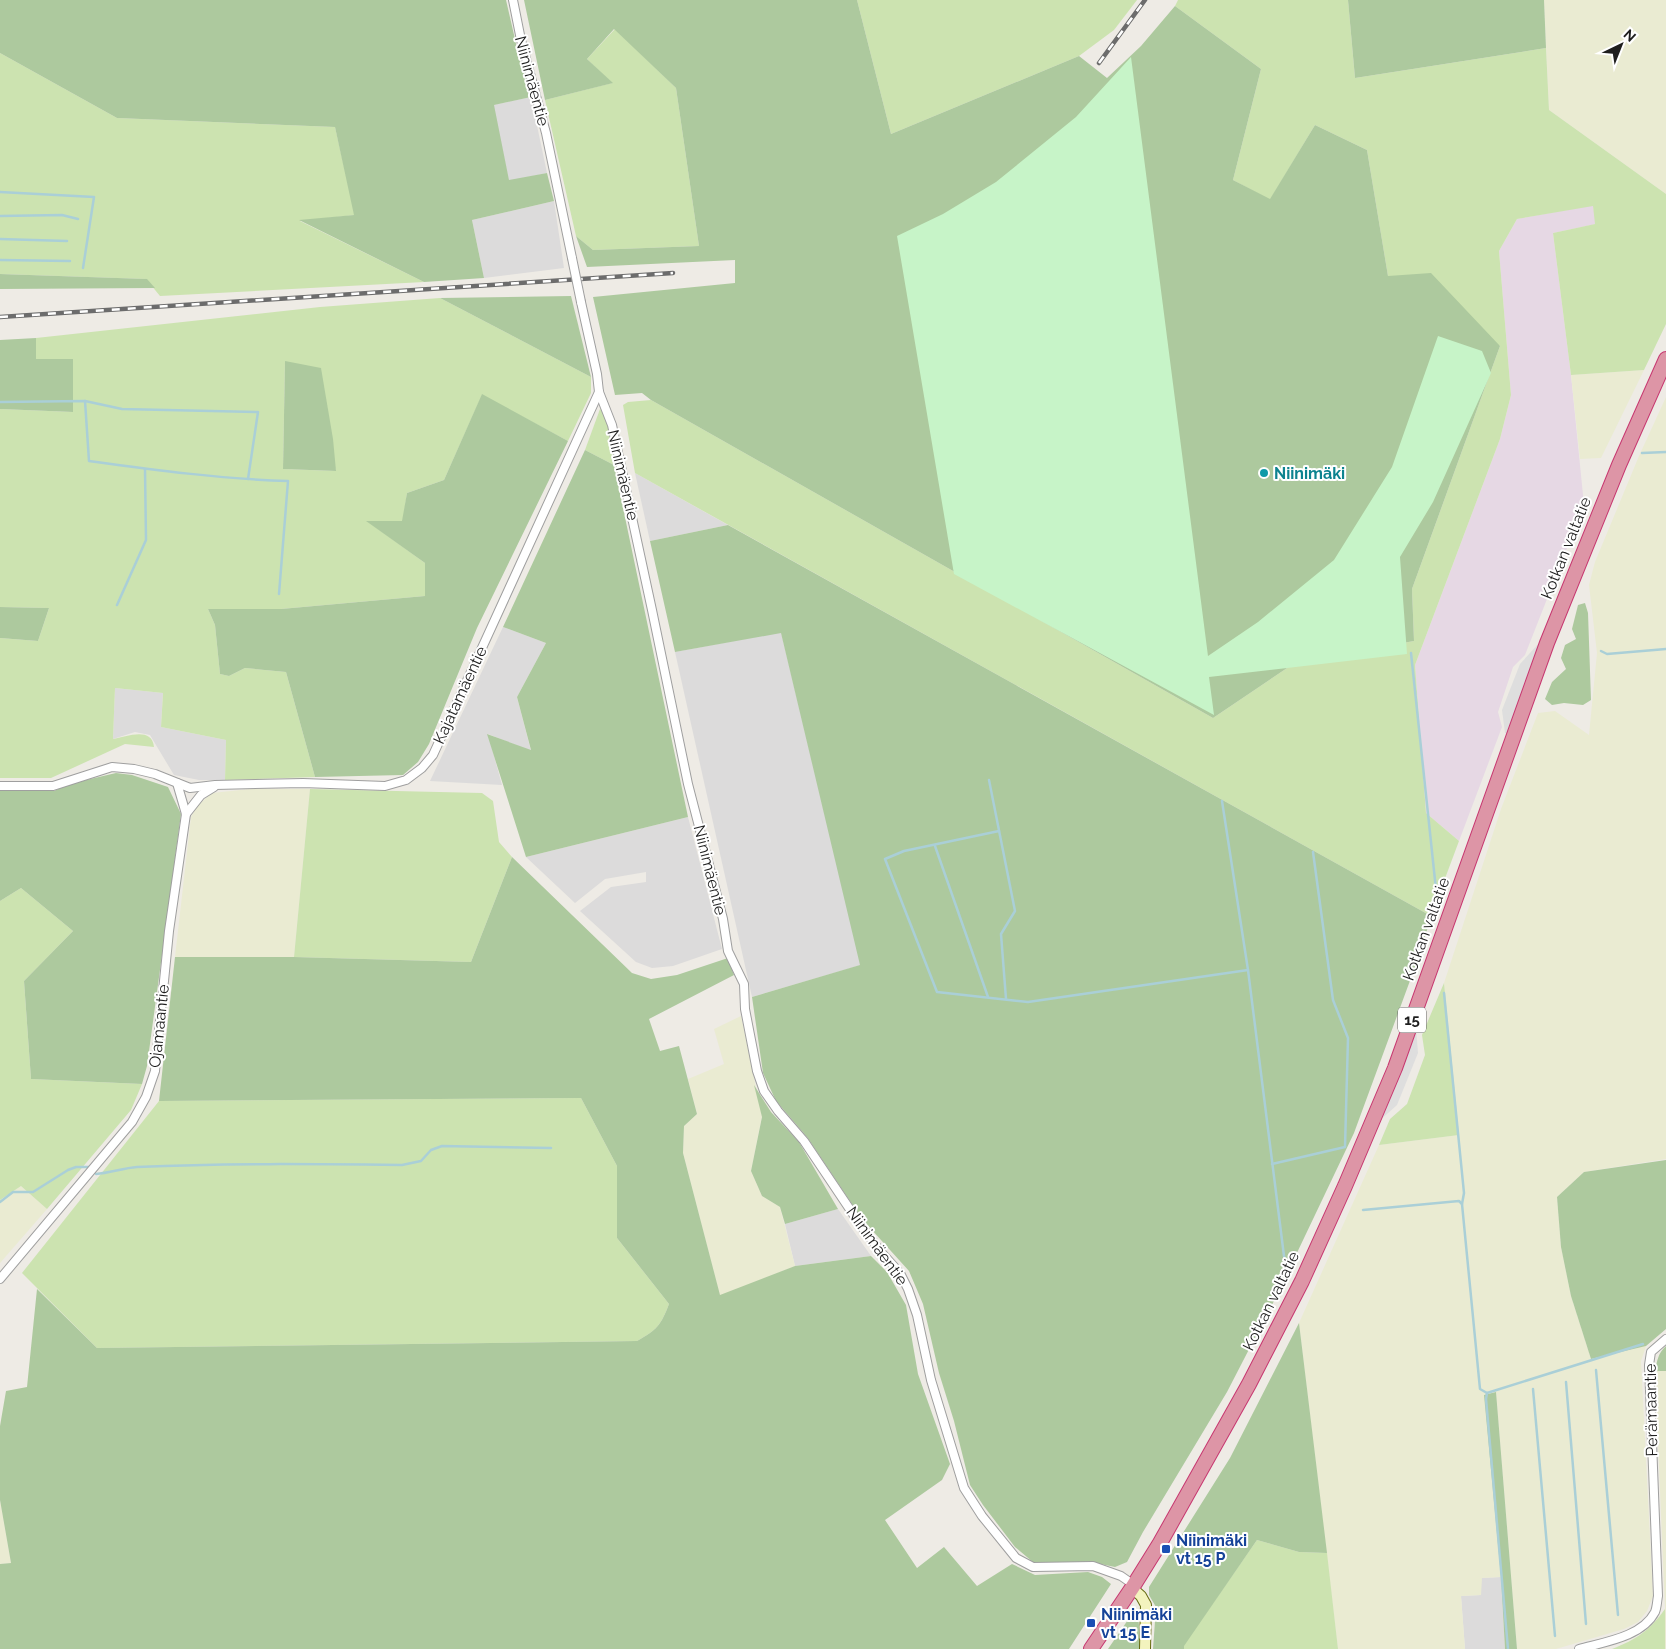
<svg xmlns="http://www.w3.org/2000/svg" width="1666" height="1649" font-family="Raleway,sans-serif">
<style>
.residential{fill:#dcdbdb}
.industrial{fill:#e6d8e4}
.farmland{fill:#eaebd2}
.grass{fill:#cce3b0;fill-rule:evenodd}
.forest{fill:#adc99e}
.park{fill:#c7f4c8}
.parking{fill:#dedede}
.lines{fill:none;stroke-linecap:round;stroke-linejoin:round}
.stream{stroke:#aacfd7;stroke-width:2.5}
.street-casing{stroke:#9f9f9f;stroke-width:10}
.secondary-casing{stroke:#656a10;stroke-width:12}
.highway-casing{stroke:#c73770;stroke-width:16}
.street{stroke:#fff;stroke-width:8}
.secondary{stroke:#f3f3be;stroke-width:10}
.highway{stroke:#dd95a6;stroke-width:14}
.rail-casing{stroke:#6c6c6c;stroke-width:4.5}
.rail{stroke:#fff;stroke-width:2.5;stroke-dasharray:8;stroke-linecap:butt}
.street-bridge-casing{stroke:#9f9f9f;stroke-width:10;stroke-linecap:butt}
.street-bridge{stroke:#fff;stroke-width:8}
.culture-dot{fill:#0f9aa8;stroke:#fff;stroke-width:2}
.transit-dot{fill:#1a4fb4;stroke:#fff;stroke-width:2}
.labels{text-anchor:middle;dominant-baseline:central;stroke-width:4;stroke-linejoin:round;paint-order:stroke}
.shield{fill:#fff;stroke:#626262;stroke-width:1}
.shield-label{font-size:15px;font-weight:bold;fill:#1e1e1e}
.street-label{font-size:16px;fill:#1e1e1e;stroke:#fff}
.culture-label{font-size:16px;font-weight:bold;fill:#0d838f;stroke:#fff;text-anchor:start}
.transit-label{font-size:16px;font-weight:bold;fill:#164399;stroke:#fff;text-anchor:start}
</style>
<rect width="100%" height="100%" fill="#eeebe5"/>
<!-- residential -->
<g class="residential">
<path d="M531 97 547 173 509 181 493 105Z"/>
<path d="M554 201 564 268 484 278 472 220Z"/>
<path d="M635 473 728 525 650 541Z"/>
<path d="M503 627 546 643 517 697 531 751 488 734 502 785 430 781Z"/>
<path d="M781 632 861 965 752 997 675 652Z"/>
<path d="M115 688 163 693 161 727 226 740 225 780H199L174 775 150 735 135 732 113 739Z"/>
<path d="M688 817 722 949 673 966 652 968 636 962 580 911 611 887 646 882V872L605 879 575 903 526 857Z"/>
<path d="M838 1209 871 1256 795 1266 785 1224Z"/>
<path d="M1501 1577 1505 1649H1465L1461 1596 1481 1595V1578Z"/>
</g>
<!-- industrial -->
<path class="industrial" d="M1593 205 1596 224 1553 233 1571 375 1584 505 1525 655 1513 667 1498 712 1502 727 1459 841 1426 813 1415 665 1500 439 1511 395 1499 251 1517 219Z"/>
<!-- farmland -->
<g class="farmland">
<path d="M1544 0H1666V194L1549 110Z"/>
<path d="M1644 370 1601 458 1580 459 1571 375Z"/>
<path d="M1666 397V1159L1584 1172 1557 1197 1561 1247 1571 1296 1591 1359 1646 1346 1641 1361 1653 1596 1647 1611 1638 1622 1624 1629 1556 1649H1517L1496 1392 1484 1395 1501 1577 1482 1578 1481 1595 1461 1596 1465 1649H1338L1299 1323 1379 1145 1459 1135 1444 983 1501 809 1538 713 1555 711 1589 735 1597 653 1589 585 1595 562 1639 456Z"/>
<path d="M250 789H310L294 957H175L191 817 197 806 212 793Z"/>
<path d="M741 1016 762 1116 751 1171 762 1196 780 1207 795 1266 720 1296 683 1153 684 1126 697 1114 688 1079 724 1064 714 1029Z"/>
<path d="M21 1186 47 1209 0 1263V1200Z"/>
<path d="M1655 1371H1666V1649H1665V1609Z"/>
<path d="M0 1500 11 1563 0 1564Z"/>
</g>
<!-- grass -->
<g class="grass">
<path d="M857 0H1137L1114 30 1079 56 891 134Z"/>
<path d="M1178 0H1348L1355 78 1546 48 1549 110 1666 194V324L1644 370 1571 375 1553 233 1595 224 1593 206 1517 219 1499 251 1511 395 1500 439 1415 665 1426 813 1459 841 1431 916 635 473 623 405 628 402 651 400 1213 718 1296 662 1414 641 1412 589 1500 346 1388 276 1367 150 1315 125 1270 200 1233 180 1261 69 1175 6Z"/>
<path d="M615 29 676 88 699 246 593 250 576 236 545 100 612 83 587 59Z"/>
<path d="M0 53 117 118 335 127 355 215 300 221 424 282 160 296 146 279 0 274Z"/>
<path d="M440 298 591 377V393L568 441 482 395 444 480 407 493 403 521H367L425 563V596L281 609H208L215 625 220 674 229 676 245 668 286 672 315 777 225 780 226 740 161 727 163 693 115 688 113 739C126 737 152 726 154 747L125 744 51 778H0V638L38 641 49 608 0 607V409L73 412 36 359V338L320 307ZM285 361 336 470 335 471 283 469Z"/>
<path d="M600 409 606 413 614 465 585 450Z"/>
<path d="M310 789 482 793 493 801 499 842 512 857 471 962 294 957Z"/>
<path d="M21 888 73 931 24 981 31 1079 142 1084 131 1110 47 1209 21 1186 0 1200V901Z"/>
<path d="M1444 983 1459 1135 1379 1145 1390 1119 1407 1104 1425 1055 1422 1035Z"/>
<path d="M581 1098 617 1166V1238L669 1304C661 1325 657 1330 637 1341L97 1348 22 1273 159 1101Z"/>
<path d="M1257 1540 1299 1552 1327 1553 1338 1649H1184L1183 1646Z"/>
<path d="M1665 1609V1649H1612C1637 1639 1649 1631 1665 1609Z"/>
</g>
<!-- forest -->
<g class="forest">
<path d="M0 0H506L520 61 531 97 494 105 509 180 547 173 554 201 472 220 484 278 424 282 299 220 354 215 335 127 117 118 0 53Z"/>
<path d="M524 0H857L891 134 1079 56 1107 78 1141 46 1175 6 1261 69 1233 180 1270 199 1315 125 1367 150 1388 276 1431 273 1500 346 1412 589 1414 641 1296 662 1213 718 651 400 642 393 615 395 593 297 735 283V260L587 267 576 236 593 250 699 246 676 88 614 29 587 59 613 83 545 100Z"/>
<path d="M1348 0H1544L1546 48 1355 78Z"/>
<path d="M0 274 147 279 155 288 0 289Z"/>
<path d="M571 296 591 377 440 298Z"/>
<path d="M36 338V359H73V412L0 409V340Z"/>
<path d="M285 361 321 368 333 439 336 471 283 469Z"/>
<path d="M482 394 568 441 477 628 429 744 418 762 403 775 315 777 286 672 245 668 229 676 220 674 215 625 208 609H281L425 596V563L366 521H402L407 493 444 480Z"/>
<path d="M585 450 614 465 688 817 526 857 487 734 531 750 517 697 546 643 503 627Z"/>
<path d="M728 525 1431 916 1422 948 1354 1133 1275 1299 1227 1392 1143 1532 1127 1562 1115 1567 1091 1562 1034 1563 1015 1547 983 1505 970 1485 954 1421 939 1373 923 1304 909 1271 862 1219 807 1137 776 1101 763 1073 752 997 860 965 781 633 675 652 650 541Z"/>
<path d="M1585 603 1588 613 1591 700 1583 705 1564 703 1552 705 1545 699 1552 682 1566 669 1561 658 1565 645 1576 639 1572 629 1578 605Z"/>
<path d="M0 607 49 608 38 641 0 638Z"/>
<path d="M116 773 132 775 168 787 181 814 147 1066 142 1084 31 1079 24 981 73 931 21 888 0 901V790L54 791 69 784Z"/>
<path d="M512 857 632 973 651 979 677 975 728 958 734 975 649 1019 660 1051 679 1046 697 1114 684 1126 683 1153 720 1295 795 1266 871 1256 887 1272 906 1305 918 1374 950 1464 942 1480 885 1520 917 1568 944 1547 977 1586 1012 1564 1035 1575 1088 1572 1102 1577 1111 1584 1069 1649H0V1564L11 1563 0 1500V1426L6 1391 27 1387 37 1289 97 1348 637 1341C657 1330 661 1325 669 1304L617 1238V1166L581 1098 159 1101 175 957H294L471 962Z"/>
<path d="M754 1085 771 1112 799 1142 838 1209 785 1224 780 1207 762 1196 751 1171 762 1117Z"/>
<path d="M1666 1160V1329L1646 1346 1591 1359 1571 1296 1561 1247 1557 1197 1584 1172Z"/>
<path d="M1299 1323 1327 1553 1299 1552 1257 1540 1184 1646V1649H1153L1156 1607 1149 1595V1587L1230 1458Z"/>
<path d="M1666 1346V1371H1655C1657 1361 1658 1353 1666 1346Z"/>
<path d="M1496 1392 1517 1649H1505L1501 1577 1484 1395Z"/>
<path d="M1132 1614 1138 1617 1142 1649H1108Z"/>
</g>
<!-- park -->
<path class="park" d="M1131 57 1208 656 1258 622 1334 560 1392 467 1438 336 1482 351 1491 373 1433 502 1400 557 1407 654 1209 677 1214 715 954 574 897 236 943 214 996 182 1076 117Z"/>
<!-- parking -->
<g class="parking">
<path d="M1541 641 1514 736 1505 733 1502 710 1520 664Z"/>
<path d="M1416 1028 1418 1053 1397 1105 1378 1122Z"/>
</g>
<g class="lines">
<!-- stream -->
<g class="stream">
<path d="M0 192 94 197 83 268"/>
<path d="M0 216 62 215 78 219"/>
<path d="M0 239 67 241"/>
<path d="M0 260 70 261"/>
<path d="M85 401 89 461C155 470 221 479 288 481L279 594"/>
<path d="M0 402 85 401 122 409 258 412 248 479"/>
<path d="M1642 453 1666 452"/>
<path d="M117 605 146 540 145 469"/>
<path d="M1601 651 1607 654 1666 649"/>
<path d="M1411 653 1437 899"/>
<path d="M989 780 1015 911 1001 934 1006 999"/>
<path d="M1222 801 1248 970 1284 1256 1289 1277"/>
<path d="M999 831 904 851 885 859 937 992 1028 1002 1248 970"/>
<path d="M935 846 988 997"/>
<path d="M1444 993 1464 1193 1462 1204 1480 1389 1487 1393 1643 1344"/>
<path d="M1272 1164 1345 1147 1348 1038 1333 1000 1313 852"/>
<path d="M96 1174C110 1173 123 1168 137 1167 226 1163 314 1164 402 1165L421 1161 431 1150 442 1146 551 1148"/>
<path d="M0 1202 13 1192H33L68 1170 76 1167H89"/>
<path d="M1363 1210 1459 1201 1462 1204"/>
<path d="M1596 1370 1618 1615"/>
<path d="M1566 1382 1586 1624"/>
<path d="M1533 1389 1555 1636"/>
<path d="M1487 1393 1486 1399 1508 1649"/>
</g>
<!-- street casing -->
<g class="street-casing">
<g id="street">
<path d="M513 0 521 40 546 133 572 258"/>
<path d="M581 302 597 374 599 392 612 425 652 610 688 784 723 919 728 951 744 984 745 1009 757 1071 764 1091 778 1111 804 1141 857 1220 880 1251 900 1273 908 1289 917 1315 931 1380 964 1488 982 1516 1016 1558 1033 1567 1093 1566 1121 1576 1134 1585"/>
<path d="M0 786H53L112 767 134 769 155 774 190 788 215 785 303 783 385 786 406 780 422 768 433 755 599 392"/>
<path d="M186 814 201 795 214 787"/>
<path d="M0 1279 132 1122 146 1097 155 1071 169 931 186 814 177 783"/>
<path d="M1579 1649C1604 1642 1642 1637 1655 1612 1657 1607 1657 1601 1658 1596L1649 1365 1651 1352 1666 1339"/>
</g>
</g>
<!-- secondary casing -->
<g class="secondary-casing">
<path id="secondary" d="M1132 1588 1141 1596 1146 1605 1145 1649"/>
</g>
<!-- highway casing -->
<g class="highway-casing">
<path id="highway" d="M1091 1649 1132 1588 1160 1543 1249 1384 1302 1281 1345 1186 1395 1068 1547 643 1619 465 1666 359"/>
</g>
<!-- street -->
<use href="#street" class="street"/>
<!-- secondary -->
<use href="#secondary" class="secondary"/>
<!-- highway -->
<use href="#highway" class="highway"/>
<!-- rail casing -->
<g class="rail-casing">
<g id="rail">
<path d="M1099 63 1145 0"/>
<path d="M0 317 673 273"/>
</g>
</g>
<!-- rail -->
<use href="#rail" class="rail"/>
<!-- street-bridge casing -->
<g class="street-bridge-casing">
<path id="street-bridge" d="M572 258 581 302"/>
</g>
<!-- street-bridge -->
<use href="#street-bridge" class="street-bridge"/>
</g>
<!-- markers -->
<circle class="culture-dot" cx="1264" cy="473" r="5"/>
<g class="transit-dot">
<rect x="1161" y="1544" width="10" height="10" rx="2.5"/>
<rect x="1086" y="1618" width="10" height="10" rx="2.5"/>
</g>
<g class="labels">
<!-- shield labels -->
<rect class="shield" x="1398" y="1007.5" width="28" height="25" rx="4"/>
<g class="shield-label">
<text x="1412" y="1020">15</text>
</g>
<!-- street labels -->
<g class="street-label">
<text transform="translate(532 81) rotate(75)">Niinimäentie</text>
<text transform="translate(623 475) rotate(77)">Niinimäentie</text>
<text transform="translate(1566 548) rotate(-68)">Kotkan valtatie</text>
<text transform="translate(460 695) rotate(-65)">Kajatamäentie</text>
<text transform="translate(710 870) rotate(76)">Niinimäentie</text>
<text transform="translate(1426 929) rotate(-70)">Kotkan valtatie</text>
<text transform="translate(159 1026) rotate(-84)">Ojamaantie</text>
<text transform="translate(877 1246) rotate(54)">Niinimäentie</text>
<text transform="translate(1271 1301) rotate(-64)">Kotkan valtatie</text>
<text transform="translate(1651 1410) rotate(-91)">Perämaantie</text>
</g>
<!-- culture labels -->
<g class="culture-label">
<text x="1274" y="473">Niinimäki</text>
</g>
<!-- transit labels -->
<g class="transit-label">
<text x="1176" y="1540">Niinimäki<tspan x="1176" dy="18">vt 15 P</tspan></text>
<text x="1101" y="1614">Niinimäki<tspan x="1101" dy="18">vt 15 E</tspan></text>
</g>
</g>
<!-- north arrow -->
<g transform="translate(1621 45) rotate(43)" stroke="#ffffff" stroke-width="4" paint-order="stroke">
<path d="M0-4L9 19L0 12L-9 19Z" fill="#1e1e1e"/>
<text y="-8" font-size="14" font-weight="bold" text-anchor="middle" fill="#1e1e1e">N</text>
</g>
</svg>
